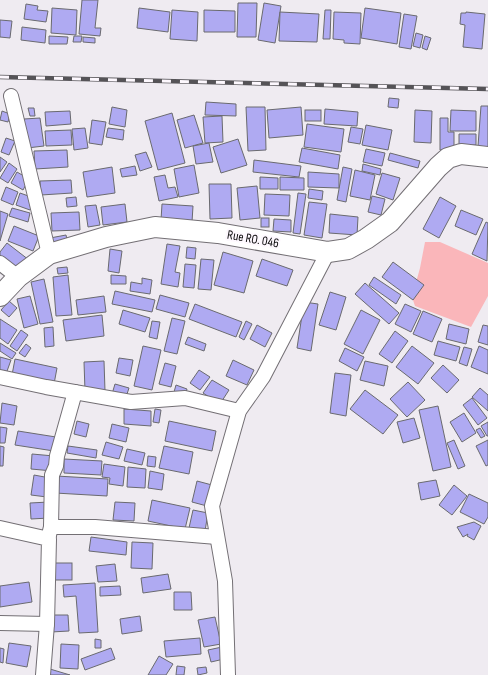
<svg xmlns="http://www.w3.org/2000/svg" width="488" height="675" font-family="'Sofia Sans Condensed',sans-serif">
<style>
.green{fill:#fab6ba}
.building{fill:#afaaf2;stroke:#6a6a6f}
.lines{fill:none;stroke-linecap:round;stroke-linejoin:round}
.street-casing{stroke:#736f74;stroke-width:16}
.secondary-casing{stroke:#736f74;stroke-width:22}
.street{stroke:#fff;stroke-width:14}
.secondary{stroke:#fff;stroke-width:20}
.rail-casing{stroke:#555357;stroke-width:4.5}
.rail{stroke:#fdf8fe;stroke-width:3;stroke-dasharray:9;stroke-linecap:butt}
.labels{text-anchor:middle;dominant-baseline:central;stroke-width:4;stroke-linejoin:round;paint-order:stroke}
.street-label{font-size:13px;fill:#0c0b0d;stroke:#fdf8fe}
</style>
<rect width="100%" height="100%" fill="#efebf1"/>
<!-- green -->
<path class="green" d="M425 242H440L488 263V296L471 327 415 306 412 297 420 268Z"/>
<!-- building -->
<g class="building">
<path d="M82 0H98L95 28H101L100 36 79 34Z"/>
<path d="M238 3H257L256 37H237Z"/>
<path d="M264 3 281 6 275 43 258 40Z"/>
<path d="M26 4 38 6 37 10 48 11 46 22 24 19Z"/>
<path d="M52 8 77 10 76 35 51 33Z"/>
<path d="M139 8 170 12 168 32 137 28Z"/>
<path d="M365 8 401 13 397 44 361 38Z"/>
<path d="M172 10 198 12 197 41 170 39Z"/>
<path d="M204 10 235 11V32H204Z"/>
<path d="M325 10H331L330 39H323Z"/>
<path d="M280 12 319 14 317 42 279 41Z"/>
<path d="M334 12 361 13 360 44 344 43V40L333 39Z"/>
<path d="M466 12 485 14 482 49 463 47 465 25 460 24 461 13H466Z"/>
<path d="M404 14 417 16 411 49 399 47Z"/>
<path d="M0 20 12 21 10 38 0 37Z"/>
<path d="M22 27 46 30 45 43 21 40Z"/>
<path d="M416 33 423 35 420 48 413 46Z"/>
<path d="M49 36 68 37 67 44H49Z"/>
<path d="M74 36H82L81 42H73Z"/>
<path d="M425 36 431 38 427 50 422 48Z"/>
<path d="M83 37 95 38V43L83 42Z"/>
<path d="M389 98 399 99 398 108 388 107Z"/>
<path d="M206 102 236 104V116L205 115Z"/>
<path d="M481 106H488V147L478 146Z"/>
<path d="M112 107 127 110 125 127 109 124Z"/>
<path d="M246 107H265L266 150 248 151Z"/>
<path d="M301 107 303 135 269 138 267 110Z"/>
<path d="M28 108H34L35 116H30Z"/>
<path d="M325 109 358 112 357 126 324 124Z"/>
<rect x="305" y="110" width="16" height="11"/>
<path d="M415 110 432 111 431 143 414 142Z"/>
<path d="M451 110 476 111V131H450Z"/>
<path d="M2 111 10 114 8 122 0 120Z"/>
<path d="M70 111 71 124 46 126 45 112Z"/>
<path d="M172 113 185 163 158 170 145 121Z"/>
<path d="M194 115 203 143 185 148 177 120Z"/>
<path d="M222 116 223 142 205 143 203 117Z"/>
<path d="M40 118 44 146 27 148 24 119Z"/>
<path d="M440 118H448V132H454V150H440Z"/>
<path d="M92 120 106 122 102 145 89 143Z"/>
<path d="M307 124 344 129 341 152 304 147Z"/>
<path d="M366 125 392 130 388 150 362 145Z"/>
<path d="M351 127 363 129 360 144 348 142Z"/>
<path d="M85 128 88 148 74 150 72 129Z"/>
<path d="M108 128 124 130 123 140 106 137Z"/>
<path d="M71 130 72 145 46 146 45 131Z"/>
<path d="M459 134H476V145L459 146Z"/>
<path d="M6 138 15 141 9 155 1 152Z"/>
<path d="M238 139 247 165 221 173 213 147Z"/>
<path d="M209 143 213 162 196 164 193 146Z"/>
<path d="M302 148 340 155 338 169 299 162Z"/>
<path d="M366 149 385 153 382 166 363 162Z"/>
<path d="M67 150 68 167 35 169 34 151Z"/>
<path d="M146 152 152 167 140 171 135 155Z"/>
<path d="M390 153 420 161 418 168 388 160Z"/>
<path d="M0 157 7 162 0 172Z"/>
<path d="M254 160 301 166 299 177 253 172Z"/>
<path d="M9 163 17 169 8 183 0 178Z"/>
<path d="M363 164 381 169 380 175 362 171Z"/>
<path d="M194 165 199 193 179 197 174 169Z"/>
<path d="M135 166 137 175 122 177 120 169Z"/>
<path d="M112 167 115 193 87 197 83 172Z"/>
<path d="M343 167 352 169 346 202 337 200Z"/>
<path d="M355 170 375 175 370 200 350 196Z"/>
<path d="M17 172 29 179 23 190 11 183Z"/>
<path d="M308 172 339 174V188L308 187Z"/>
<path d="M382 173 400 178 393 200 376 194Z"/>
<path d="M165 175 168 188 175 187 178 197 159 201 154 177Z"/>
<path d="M260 177 278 178V189H260Z"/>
<path d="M280 177 304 178V190H280Z"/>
<path d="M71 180 72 193 41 195 40 181Z"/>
<path d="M209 184H231L232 218 210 219Z"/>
<path d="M257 186 260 218 240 220 237 188Z"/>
<path d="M6 187 18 192 13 205 1 200Z"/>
<path d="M309 189 323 191 322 200 308 198Z"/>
<path d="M20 193 34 198 30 210 16 205Z"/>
<path d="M298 193 306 194 300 234 293 233Z"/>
<path d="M265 194 290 195 289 216 264 215Z"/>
<path d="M372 196 385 199 381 215 368 212Z"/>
<path d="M76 197 77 206 67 207 66 198Z"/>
<path d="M440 197 456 206 439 238 423 229Z"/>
<path d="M309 202 327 204 322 238 304 235Z"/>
<path d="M125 204 127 222 103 225 101 207Z"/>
<path d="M162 204 193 206 192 222 161 220Z"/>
<path d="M96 205 100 225 88 227 85 206Z"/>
<path d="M12 208 30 213 28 222 9 216Z"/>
<path d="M461 210 483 219 476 235 455 226Z"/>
<path d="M0 211 8 214 0 241Z"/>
<path d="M79 212 80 230 52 231 51 213Z"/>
<path d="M330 214 358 217 357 235 329 233Z"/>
<rect x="261" y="218" width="8" height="9"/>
<path d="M274 219 291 220V232L273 231Z"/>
<path d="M486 222 488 223 487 261 472 254Z"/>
<path d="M14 226 39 236 33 251 8 241Z"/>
<path d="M66 235 68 244 51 247 50 238Z"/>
<path d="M7 243 29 260 21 272 0 256V252Z"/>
<path d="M167 244 180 246 175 272 180 273 178 287 161 284Z"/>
<path d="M187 247 196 248 195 259 186 258Z"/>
<path d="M110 249 122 251 119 273 108 271Z"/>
<path d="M223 252 253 261 244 293 214 285Z"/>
<path d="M201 259 214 260 211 290 198 289Z"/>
<path d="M262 259 293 270 287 286 256 276Z"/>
<path d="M393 262 424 285 413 300 382 277Z"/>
<path d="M185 264 196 265 194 288 183 287Z"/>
<path d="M67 267 68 273 58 274 57 268Z"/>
<path d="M68 275 72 315 56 316 53 277Z"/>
<path d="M111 275 126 276V284H111Z"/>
<path d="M374 277 401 295 396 304 369 285Z"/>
<path d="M142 278 152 280 150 294 130 291 131 282 142 284Z"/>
<path d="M44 279 53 322 40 324 31 282Z"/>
<path d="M365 283 399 313 389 324 355 294Z"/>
<path d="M115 291 155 300 152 312 112 304Z"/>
<path d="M330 292 346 297 336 330 319 325Z"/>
<path d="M160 295 189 303 185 317 156 309Z"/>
<path d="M30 296 38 324 24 328 17 299Z"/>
<path d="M104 296 106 312 78 315 76 300Z"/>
<path d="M9 301 17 308 9 317 1 310Z"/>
<path d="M304 302 318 304 311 351 297 348Z"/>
<path d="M195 304 242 322 236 337 189 319Z"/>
<path d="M405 304 421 311 411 332 395 324Z"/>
<path d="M123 310 150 318 145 332 119 324Z"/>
<path d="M361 310 380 320 363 354 344 344Z"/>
<path d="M423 311 442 319 432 342 413 334Z"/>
<path d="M102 315 104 336 66 341 63 320Z"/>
<path d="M172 318 185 321 177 354 164 351Z"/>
<path d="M0 319 17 330 8 344 0 338Z"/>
<path d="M152 321 160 322 157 339 149 337Z"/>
<path d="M246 321 252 324 244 340 239 337Z"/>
<path d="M449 324 469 329 466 344 446 339Z"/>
<path d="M257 325 272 333 265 347 250 339Z"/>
<path d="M483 325 488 326V345L478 342Z"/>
<path d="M53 327 54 346 45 347 44 328Z"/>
<path d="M21 330 28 335 17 351 10 346Z"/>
<path d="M395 331 408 341 392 363 379 354Z"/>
<path d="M188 337 206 344 204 351 185 344Z"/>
<path d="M438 341 460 347 456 361 434 355Z"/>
<path d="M0 343 16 353 12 359 0 351Z"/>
<path d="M26 344 31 348 25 357 19 353Z"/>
<path d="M143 346 161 350 152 390 134 386Z"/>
<path d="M412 346 434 363 418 384 396 367Z"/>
<path d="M479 346 488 350V374L471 367Z"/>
<path d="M464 347 472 349 467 366 459 363Z"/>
<path d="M345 348 364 357 357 371 339 361Z"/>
<path d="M0 357 11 360 6 374 0 372Z"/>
<path d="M119 358 133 360 130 376 116 373Z"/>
<path d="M15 359 57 368 54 384 12 375Z"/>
<path d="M233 360 254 370 247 385 226 376Z"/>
<path d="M104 361 105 391H85L84 362Z"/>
<path d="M365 361 388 366 384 386 360 380Z"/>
<path d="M165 363 176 366 171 387 159 384Z"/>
<path d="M443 365 459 380 447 393 431 378Z"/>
<path d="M199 370 210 377 200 390 190 383Z"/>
<path d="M335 373 351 375 346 416 330 413Z"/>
<path d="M212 380 229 390 220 404 203 393Z"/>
<path d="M408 382 425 400 407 417 390 399Z"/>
<path d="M115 384 129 388 126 397 112 394Z"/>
<path d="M176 385 187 389 185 396 174 392Z"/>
<path d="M480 388 488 395V411L472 397Z"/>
<path d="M365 390 398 415 383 434 350 409Z"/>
<path d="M472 398 487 418 478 425 463 405Z"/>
<path d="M2 403 17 406 14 425 0 423Z"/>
<path d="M438 406 451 467 433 471 419 410Z"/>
<path d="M124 409 151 411V426L124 424Z"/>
<path d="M155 409 161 410 159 423 153 422Z"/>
<path d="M464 413 476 433 462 442 450 422Z"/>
<path d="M414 418 420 438 403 443 397 422Z"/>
<path d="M77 421 89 424 86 437 74 434Z"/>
<path d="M169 421 216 431 212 451 165 441Z"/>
<path d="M488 422V436H487L481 426Z"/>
<path d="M112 424 129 428 126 442 109 438Z"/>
<path d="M0 427 7 428 5 443H0Z"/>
<path d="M480 428 485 436 481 438 476 430Z"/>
<path d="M18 431 56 437 54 451 15 445Z"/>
<path d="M454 440 465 466 458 469 447 443Z"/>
<path d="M488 440V465L486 466 476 446Z"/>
<path d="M106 442 123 447 119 459 102 455Z"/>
<path d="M0 446 4 447 3 466H0Z"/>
<path d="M68 446 97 450 96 458 67 453Z"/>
<path d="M164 446 193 452 189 474 159 468Z"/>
<path d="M127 449 145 453 142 465 124 461Z"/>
<path d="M32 454 54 456 53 471 31 469Z"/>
<path d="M148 456 156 457 155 467 147 466Z"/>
<path d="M64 459 102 461 101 475 64 473Z"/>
<path d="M104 464 125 467 123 486 109 484 110 478 102 477Z"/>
<path d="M128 467 146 469 145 488 127 487Z"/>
<path d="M150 471 164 474 162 490 148 488Z"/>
<path d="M34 475 50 478 47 497 31 495Z"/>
<path d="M56 476 108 479 107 496 55 493Z"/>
<path d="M436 480 440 496 421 500 418 483Z"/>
<path d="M197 481 212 485 207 506 192 502Z"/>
<path d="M454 485 467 496 452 515 439 505Z"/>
<path d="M469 494 488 503V517L484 524 460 512Z"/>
<path d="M152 500 190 508 185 529 148 521Z"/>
<path d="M49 502V518L31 519 30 503Z"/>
<path d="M115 502 135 503 134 521 113 520Z"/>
<path d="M193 510 208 513 205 531 189 528Z"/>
<path d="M474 522 481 526 474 540 467 536 468 534 463 537 457 527Z"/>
<path d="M91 537 127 542 126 555 89 551Z"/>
<path d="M132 542 153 543 152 569 131 568Z"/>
<rect x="51" y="563" width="21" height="17"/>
<path d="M115 564 117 581 98 582 96 566Z"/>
<path d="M168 574 171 589 143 593 141 578Z"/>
<path d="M29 582 32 602 0 607V586Z"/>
<path d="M95 583 98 632 79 633 76 596 64 597 63 585Z"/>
<path d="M120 586 121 595 100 596V587Z"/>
<path d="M174 592H191L192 610H174Z"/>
<path d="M51 615H68L69 631 51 632Z"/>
<path d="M140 616 142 631 122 634 120 619Z"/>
<path d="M215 617 221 644 204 647 198 620Z"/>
<path d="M200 638 201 654 166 657 164 641Z"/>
<path d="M95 639 101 640V648H95Z"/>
<path d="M9 643 31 646 27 667 6 663Z"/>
<path d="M61 644 79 645 78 669 60 668Z"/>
<path d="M222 647 224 659 211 662 208 650Z"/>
<path d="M0 648 4 649 3 663 0 662Z"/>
<path d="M111 648 115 659 85 670 81 659Z"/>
<path d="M159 656 173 664 166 675H148Z"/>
<path d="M177 666 185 667 184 675H176Z"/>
<path d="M206 667 207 673 198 675 197 668Z"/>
<path d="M50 669 70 675H48Z"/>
</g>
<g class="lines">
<!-- street casing -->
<g class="street-casing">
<g id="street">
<path d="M11 96 49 254"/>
<path d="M0 263 18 277"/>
<path d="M0 377 46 387 131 402 185 398 239 411"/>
<path d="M51 527H95L217 537"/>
<path d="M0 528 49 539 47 624 43 675"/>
<path d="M49 535 51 527 52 475 56 466 57 456 75 392"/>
<path d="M0 623 47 624"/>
<path d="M228 675 225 581 212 506 239 411 263 377 328 252"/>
</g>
</g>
<!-- secondary casing -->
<g class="secondary-casing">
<path id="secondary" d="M0 296 18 277 49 254 106 237 155 227 218 233 328 252 348 249 366 239 390 222 438 167 448 158 461 154 488 157"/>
</g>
<!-- street -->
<use href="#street" class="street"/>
<!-- secondary -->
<use href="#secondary" class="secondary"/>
<!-- rail casing -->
<g class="rail-casing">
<path id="rail" d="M0 77 488 89"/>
</g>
<!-- rail -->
<use href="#rail" class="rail"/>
</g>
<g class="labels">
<!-- street labels -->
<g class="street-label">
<text transform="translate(253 239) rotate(10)">Rue RO. 046</text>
</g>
</g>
</svg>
